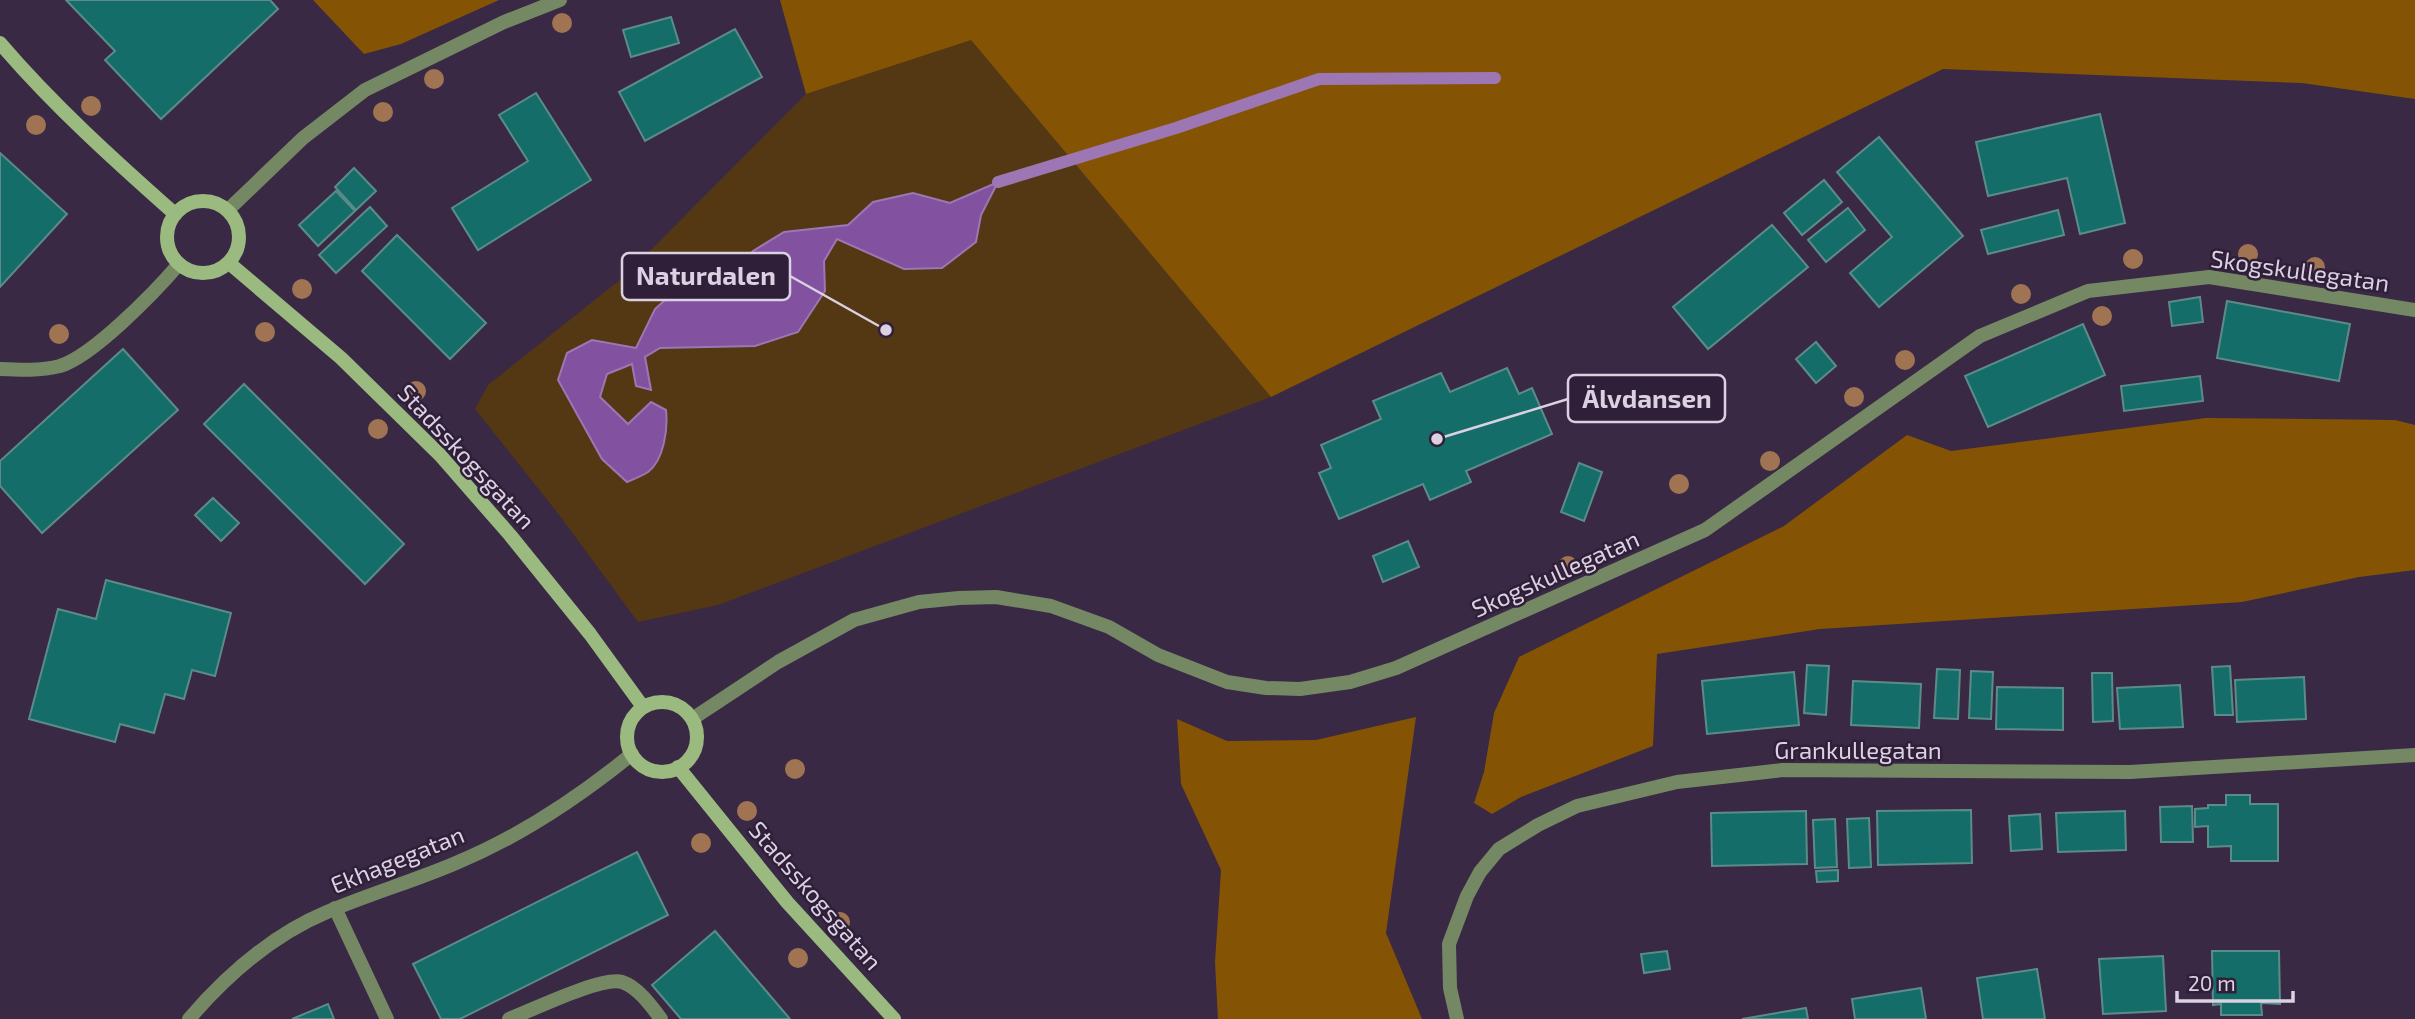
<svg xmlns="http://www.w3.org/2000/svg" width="2415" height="1019" font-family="'Exo 2',sans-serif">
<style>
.green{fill:#543813}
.forest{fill:#845404}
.water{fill:#82519f;stroke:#9d77b3;stroke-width:2}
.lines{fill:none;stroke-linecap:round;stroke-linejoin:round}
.stream{stroke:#9d77b3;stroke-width:12}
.building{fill:#156d6a;stroke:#5c8c89;stroke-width:2}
.lane{stroke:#758864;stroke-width:14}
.street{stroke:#758864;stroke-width:14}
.secondary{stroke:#9aba80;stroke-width:14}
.tree{fill:#a07452}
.labels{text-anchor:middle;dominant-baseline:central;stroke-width:5;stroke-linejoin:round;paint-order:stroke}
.street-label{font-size:24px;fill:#dbd1e2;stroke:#2f1f39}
.leader{fill:none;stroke:#dbd1e2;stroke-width:2.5}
.callout-dot{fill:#dbd1e2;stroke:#2f1f39;stroke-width:2.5}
.callout{fill:#2f1f39;stroke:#dbd1e2;stroke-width:2.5}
.callout-label{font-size:26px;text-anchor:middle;font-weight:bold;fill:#dbd1e2}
</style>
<rect width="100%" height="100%" fill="#392944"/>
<!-- green -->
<path class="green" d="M970 39 1271 397 718 605 638 622 560 516 475 409 488 385 626 275 806 94Z"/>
<!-- forest -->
<g class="forest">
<path d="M313 0H499L401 44 364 54Z"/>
<path d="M780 0H2415V99L2302 83 1943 69 1271 397 971 40 806 94Z"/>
<path d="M2206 418 2395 420 2415 425V570L2359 577 2242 602 1820 629 1657 654 1653 746 1521 797 1492 814 1474 803 1484 772 1494 713 1519 657 1784 526 1907 435 1951 451Z"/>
<path d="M1416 717 1386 933 1422 1019H1218L1215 962 1221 870 1181 784 1177 719 1227 741 1316 740Z"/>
</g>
<!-- water -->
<path class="water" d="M998 182 981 215 976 242 942 268 904 269 837 239 824 261 825 291 798 332 755 346 660 348 645 357 651 390 636 386 632 364 607 374 600 397 628 424 651 402 666 410C668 429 664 460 648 472 642 476 634 479 627 482L602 459 558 380 567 353 592 340 636 348 655 309 675 291 724 285 753 251 784 232 848 225 873 202 913 193 950 203Z"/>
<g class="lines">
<!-- stream -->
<path class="stream" d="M998 182 1176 128 1319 79 1495 78"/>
</g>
<!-- building -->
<g class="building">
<path d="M66 0H270L278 9 161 119 105 60 115 51Z"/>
<path d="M671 17 679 43 631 57 623 30Z"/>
<path d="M735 29 762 77 645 141 619 92Z"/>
<path d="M536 93 591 180 478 250 452 208 528 161 499 115Z"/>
<path d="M2100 114 2125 223 2080 234 2067 178 1988 196 1976 142Z"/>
<path d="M1879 137 1963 236 1879 307 1850 273 1892 237 1837 172Z"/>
<path d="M0 153 67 214 0 287Z"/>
<path d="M354 168 376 191 356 210 335 187Z"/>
<path d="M1824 180 1842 202 1802 235 1784 213Z"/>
<path d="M336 191 355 211 318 246 299 225Z"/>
<path d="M370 207 387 226 336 273 319 255Z"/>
<path d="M1848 208 1865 230 1826 262 1808 240Z"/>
<path d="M2058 210 2064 235 1988 254 1981 230Z"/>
<path d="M1772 225 1808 267 1708 349 1673 307Z"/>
<path d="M397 235 486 323 450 359 362 271Z"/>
<path d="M2200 297 2203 322 2172 326 2169 302Z"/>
<path d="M2227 301 2350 324 2339 381 2217 358Z"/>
<path d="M2083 324 2105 375 1988 427 1965 376Z"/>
<path d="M1816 342 1836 366 1816 383 1796 359Z"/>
<path d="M123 349 178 410 42 533 0 486V461Z"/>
<path d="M1507 368 1519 394 1532 388 1552 434 1466 471 1471 482 1430 500 1423 484 1339 519 1319 473 1331 468 1321 445 1381 419 1373 401 1441 373 1450 392Z"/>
<path d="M2200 376 2203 401 2124 411 2121 386Z"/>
<path d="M244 384 404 544 365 584 204 424Z"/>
<path d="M1579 463 1602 472 1584 521 1561 512Z"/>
<path d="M213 498 239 523 221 541 195 515Z"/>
<path d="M1408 541 1419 567 1383 582 1373 556Z"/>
<path d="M106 580 231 613 215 676 192 670 184 699 165 694 154 733 120 724 115 742 29 719 58 609 96 619Z"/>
<path d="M1807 665 1829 666 1826 715 1804 713Z"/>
<path d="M2230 666 2233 715H2215L2212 667Z"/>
<path d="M1937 669 1960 670 1958 719 1934 718Z"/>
<path d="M1971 671 1993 672 1991 719 1969 718Z"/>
<path d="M1794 672 1799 725 1707 734 1702 681Z"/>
<path d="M2092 673H2112L2113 721 2093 722Z"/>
<path d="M2304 677 2306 719 2237 722 2235 680Z"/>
<path d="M1853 681 1921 684 1919 728 1851 725Z"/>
<path d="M2180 685 2183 727 2120 729 2117 688Z"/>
<path d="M1997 687 2063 688V730L1996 729Z"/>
<path d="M2226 795H2250V804H2278V861H2231V846L2208 847V826L2195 827V809L2208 808V805H2226Z"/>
<path d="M2192 806 2193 842H2161L2160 807Z"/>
<path d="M1971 810 1972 863 1878 865 1877 811Z"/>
<path d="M1806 811 1807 864 1712 866 1711 813Z"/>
<path d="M2125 811 2126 850 2058 852 2056 813Z"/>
<path d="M2040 814 2042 849 2011 851 2009 816Z"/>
<path d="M1869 818 1871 867 1849 868 1847 819Z"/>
<path d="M1835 819 1837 867 1815 868 1813 820Z"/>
<path d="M637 852 668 915 460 1019H441L413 964Z"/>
<path d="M1838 870V881L1817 882 1816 871Z"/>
<path d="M715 931 790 1019H681L652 985Z"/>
<path d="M1667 951 1670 969 1644 973 1641 954Z"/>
<path d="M2212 951H2279L2280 1004 2261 1003 2262 1015H2221V1004L2213 1005Z"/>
<path d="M2163 956 2166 1011 2103 1014 2099 959Z"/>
<path d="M2037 969 2045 1019H1983L1977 978Z"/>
<path d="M1921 988 1926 1019H1855L1852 999Z"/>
<path d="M328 1004 334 1019H292Z"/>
<path d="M1806 1008 1808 1019H1742Z"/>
</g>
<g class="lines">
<!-- lane -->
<g class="lane">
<path d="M335 908 387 1019"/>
<path d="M509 1019C532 1010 602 976 622 982 638 987 652 1007 661 1019"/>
</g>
<!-- street -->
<g class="street">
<path d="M228 210 303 138 365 90 504 22 560 0"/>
<path d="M0 369C20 370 40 371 60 366 93 356 155 292 179 264"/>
<path d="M692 719 778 662 854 620 919 602 959 598 996 597 1051 606 1109 627 1158 655 1227 682 1266 688 1300 689 1350 682 1396 668 1705 530 1980 336 2088 291 2209 277 2415 310"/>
<path d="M189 1019C226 976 274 934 327 912 369 894 414 881 456 863 519 837 579 797 632 754"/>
<path d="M1457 1019 1450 988 1449 944 1467 896 1480 872 1499 849 1538 825 1577 806 1677 782 1783 770 2130 772 2415 755"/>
</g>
<!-- secondary -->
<g class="secondary">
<path d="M0 43C53 105 114 160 175 214"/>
<circle cx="203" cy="237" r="36"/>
<path d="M229 263 341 358 440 455 510 535 590 634 643 707"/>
<circle cx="662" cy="737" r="35"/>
<path d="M678 767 787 902 894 1019"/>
</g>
</g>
<!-- trees -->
<g class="tree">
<circle cx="562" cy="23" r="10"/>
<circle cx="434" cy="79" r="10"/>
<circle cx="91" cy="106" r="10"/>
<circle cx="383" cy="112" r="10"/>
<circle cx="36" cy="125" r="10"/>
<circle cx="2248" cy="254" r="10"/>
<circle cx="2133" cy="259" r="10"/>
<circle cx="2315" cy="267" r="10"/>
<circle cx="302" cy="289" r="10"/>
<circle cx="2021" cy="294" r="10"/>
<circle cx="2102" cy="316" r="10"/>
<circle cx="265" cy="332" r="10"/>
<circle cx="59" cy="334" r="10"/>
<circle cx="1905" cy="360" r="10"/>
<circle cx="416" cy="391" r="10"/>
<circle cx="1854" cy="397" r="10"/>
<circle cx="378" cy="429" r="10"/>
<circle cx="1770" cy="461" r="10"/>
<circle cx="1679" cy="484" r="10"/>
<circle cx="1568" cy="566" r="10"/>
<circle cx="795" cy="769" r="10"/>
<circle cx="747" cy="811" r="10"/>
<circle cx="701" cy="843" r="10"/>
<circle cx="840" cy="922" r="10"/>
<circle cx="798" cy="958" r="10"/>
</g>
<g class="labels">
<!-- street labels -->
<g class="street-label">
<text transform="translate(2300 270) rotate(8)">Skogskullegatan</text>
<text transform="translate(467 456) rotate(47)">Stadsskogsgatan</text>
<text transform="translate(1555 573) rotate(-24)">Skogskullegatan</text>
<text x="1858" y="749">Grankullegatan</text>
<text transform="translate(397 859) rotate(-22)">Ekhagegatan</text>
<text transform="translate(816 895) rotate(49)">Stadsskogsgatan</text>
</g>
</g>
<!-- callouts -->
<path class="leader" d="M886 330L790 276M1437 439L1568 399"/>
<g class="callout-dot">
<circle cx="886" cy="330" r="7"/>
<circle cx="1437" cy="439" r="7"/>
</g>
<g class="callout">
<rect x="622" y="253" width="168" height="47" rx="7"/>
<rect x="1568" y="375" width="157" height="47" rx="7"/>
</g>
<g class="callout-label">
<text x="706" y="285">Naturdalen</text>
<text x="1647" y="408">Älvdansen</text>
</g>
<!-- scale -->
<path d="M2177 991v10h116v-10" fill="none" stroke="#dbd1e2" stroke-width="3.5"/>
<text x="2188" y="991" font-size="21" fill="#dbd1e2" stroke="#2f1f39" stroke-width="5" paint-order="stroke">20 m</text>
</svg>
